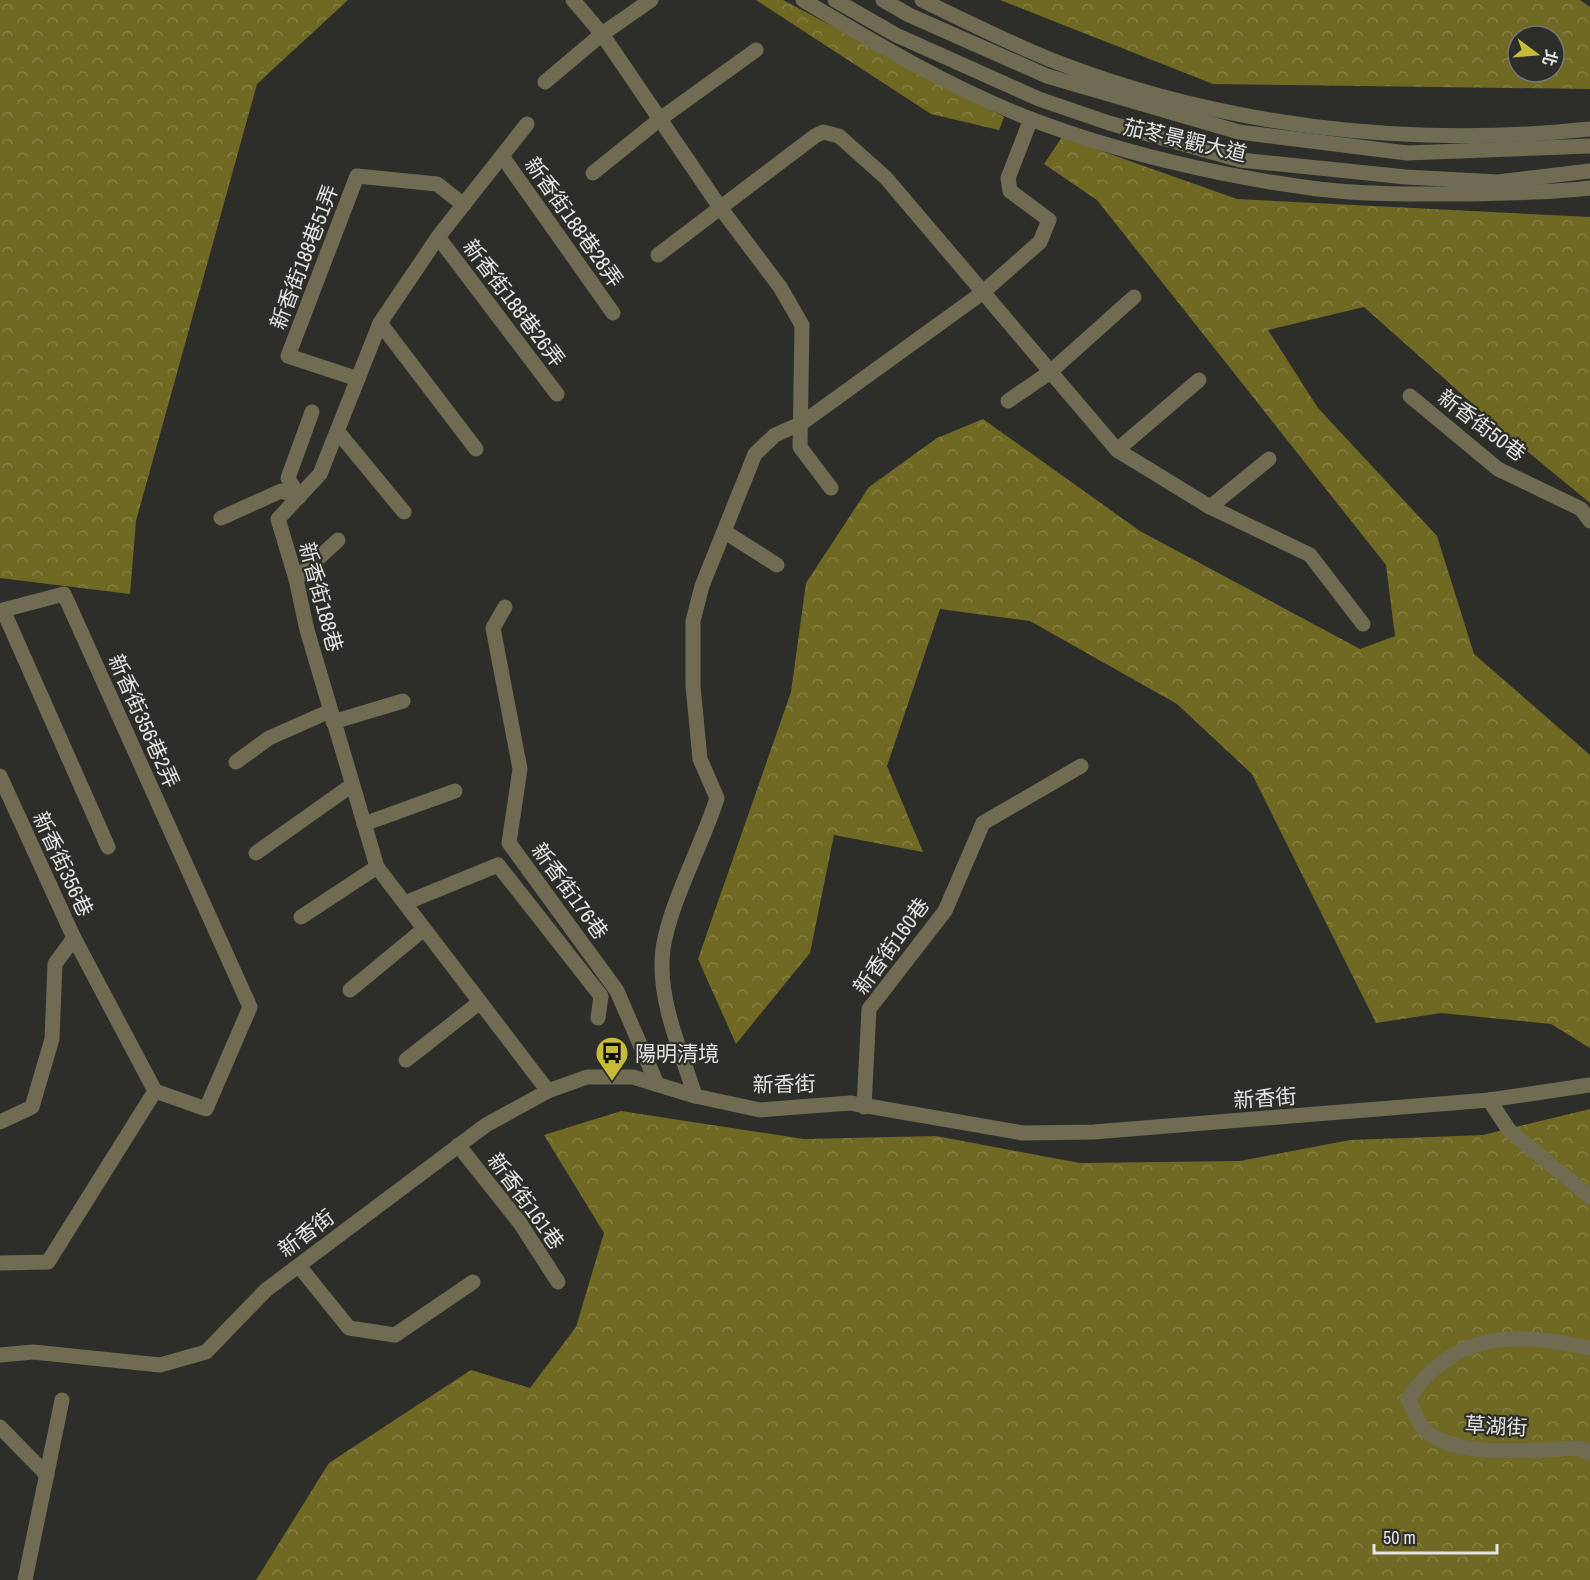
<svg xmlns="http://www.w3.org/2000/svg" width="1590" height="1580" font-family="'Archivo Narrow','Noto Sans TC',sans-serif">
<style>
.forest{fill:url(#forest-crowns);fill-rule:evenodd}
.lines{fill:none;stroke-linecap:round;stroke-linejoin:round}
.minor{stroke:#6f6c52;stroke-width:15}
.labels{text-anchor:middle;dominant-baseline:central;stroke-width:4.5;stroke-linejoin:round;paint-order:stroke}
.street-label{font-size:21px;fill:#e3e3e1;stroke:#2d2d2a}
.poi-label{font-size:21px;fill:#e3e3e1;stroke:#2d2d2a;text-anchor:start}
</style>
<defs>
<pattern id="forest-crowns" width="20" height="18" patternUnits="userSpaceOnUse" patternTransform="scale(1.5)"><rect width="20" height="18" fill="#706924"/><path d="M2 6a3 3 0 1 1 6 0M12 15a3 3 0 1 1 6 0" fill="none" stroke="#847e44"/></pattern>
</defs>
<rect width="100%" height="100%" fill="#2d2d2a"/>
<!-- forest -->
<g class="forest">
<path d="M0 0H348L257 84 136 521 130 594 0 578Z"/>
<path d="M756 0H783L1004 117 999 130 931 114Z"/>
<path d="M1000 0H1580L1590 7V89L1213 84ZM1518 36H1554V72H1518Z"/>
<path d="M1062 137 1237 199 1590 217V503L1511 438 1364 307 1268 330 1318 408 1437 536 1474 654 1590 755V1048L1551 1024 1441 1013 1376 1023 1252 774 1177 704 1030 621 940 609 887 766 923 852 834 835 810 953 736 1044 698 959 791 692 806 583 869 487 937 438 983 419 1140 531 1360 649 1395 636 1386 565 1097 200 1044 164Z"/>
<path d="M1590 1109V1580H256L329 1463 471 1370 530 1388 576 1327 604 1233 544 1135 621 1111 804 1139 936 1136 1080 1163 1240 1161 1350 1140 1483 1135Z"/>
</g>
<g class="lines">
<!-- minor -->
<g class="minor">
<path d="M573 0 602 34 719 206 780 287 802 325 800 447 831 488"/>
<path d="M803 0C875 43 949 87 1028 118 1116 152 1224 177 1318 189 1368 195 1418 194 1468 194 1509 193 1549 193 1590 188"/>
<path d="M835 0 896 35 1039 99 1109 123 1240 160 1406 177 1498 182 1590 171"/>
<path d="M883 0 909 15 1047 76 1239 132 1407 153 1590 146"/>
<path d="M922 0C965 21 1009 43 1054 61 1223 127 1410 148 1590 129"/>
<path d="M545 82 602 34 651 0"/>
<path d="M527 124 438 237 380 323 320 474 278 519 296 579 307 630 377 867 548 1091"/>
<path d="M502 156 613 313"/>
<path d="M593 173 660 119 756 50"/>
<path d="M438 237 557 394"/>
<path d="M658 255 815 136 823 132 839 136 886 178 1117 450 1210 507 1310 555 1363 624"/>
<path d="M380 323 476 449"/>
<path d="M358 379 288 356 357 176 437 184 464 205"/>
<path d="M1410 396 1498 469 1581 509 1590 521"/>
<path d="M1008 401 1049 373 1134 297"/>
<path d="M338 432 404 512"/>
<path d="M1117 450 1199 380"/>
<path d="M299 497 288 478 312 412"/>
<path d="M1210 507 1269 459"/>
<path d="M221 518 281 491 299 497"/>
<path d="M725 532 777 565"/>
<path d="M296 579 338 540"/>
<path d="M505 607 493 628 520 769 509 843 617 991 657 1084"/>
<path d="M333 722 403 701"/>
<path d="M236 762 269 738 330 711"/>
<path d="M0 776 74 938 55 964 52 1039 32 1107 0 1122"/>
<path d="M364 824 455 791"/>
<path d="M256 853 352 785"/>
<path d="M405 903 498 865 601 996 598 1018"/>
<path d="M301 917 377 867"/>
<path d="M74 938 155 1091 206 1109 250 1007 64 594 3 610 108 847"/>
<path d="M350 990 424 929"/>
<path d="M406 1060 480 1002"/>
<path d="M695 1096C682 1053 661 1008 662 963 662 916 703 845 717 798L700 759 693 686V621L702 586 755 454 775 435 802 423 982 293 1040 242 1049 220 1010 191 1008 178 1031 119"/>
<path d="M1489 1100 1509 1130 1590 1197"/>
<path d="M864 1107 869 1009 945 911 983 823 1081 766"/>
<path d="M458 1145 520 1223 558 1282"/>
<path d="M0 1263 48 1262 155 1091"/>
<path d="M299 1266 349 1328 395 1335 473 1282"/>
<path d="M1590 1348C1516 1332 1455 1330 1408 1399 1413 1407 1417 1421 1423 1428 1454 1461 1539 1449 1581 1448L1590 1454"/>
<path d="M0 1355 33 1352 160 1365 206 1352 266 1290 486 1125 548 1091 587 1077H633L695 1096 760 1110 850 1103 1023 1133 1094 1132 1489 1100 1590 1085"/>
<path d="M0 1427 47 1475"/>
<path d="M25 1580 62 1400"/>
</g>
</g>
<!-- icons -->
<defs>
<g id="bus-pin" transform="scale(1.725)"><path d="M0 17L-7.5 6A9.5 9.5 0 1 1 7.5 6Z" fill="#c9bb3a" stroke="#2d2d2a"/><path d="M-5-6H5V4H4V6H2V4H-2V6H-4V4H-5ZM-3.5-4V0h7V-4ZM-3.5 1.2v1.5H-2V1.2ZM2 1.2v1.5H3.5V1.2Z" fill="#111"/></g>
</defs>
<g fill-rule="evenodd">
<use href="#bus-pin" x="612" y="1053"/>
</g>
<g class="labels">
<!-- street labels -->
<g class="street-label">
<text transform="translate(1185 140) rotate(13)">茄苳景觀大道</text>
<text transform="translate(574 222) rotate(55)">新香街188巷28弄</text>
<text transform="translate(304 257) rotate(-69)">新香街188巷51弄</text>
<text transform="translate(514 303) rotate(53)">新香街188巷26弄</text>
<text transform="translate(1482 425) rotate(37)">新香街50巷</text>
<text transform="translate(321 597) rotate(75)">新香街188巷</text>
<text transform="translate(144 721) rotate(66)">新香街356巷2弄</text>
<text transform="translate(63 864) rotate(65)">新香街356巷</text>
<text transform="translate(570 891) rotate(54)">新香街176巷</text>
<text transform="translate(891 946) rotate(-54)">新香街160巷</text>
<text transform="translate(784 1084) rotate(-1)">新香街</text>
<text transform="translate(1265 1098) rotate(-4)">新香街</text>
<text transform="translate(526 1201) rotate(54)">新香街161巷</text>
<text transform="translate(306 1233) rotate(-37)">新香街</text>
<text transform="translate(1496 1426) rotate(3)">草湖街</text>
</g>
<!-- poi labels -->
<g class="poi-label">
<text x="635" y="1053">陽明清境</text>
</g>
</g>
<!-- north arrow -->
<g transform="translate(1536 54) rotate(106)"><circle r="28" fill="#2d2d2a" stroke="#767673" stroke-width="1.5"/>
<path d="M0-4.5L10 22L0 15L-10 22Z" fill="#c9bb3a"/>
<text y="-9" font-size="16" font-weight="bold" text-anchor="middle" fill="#e3e3e1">北</text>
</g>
<!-- scale -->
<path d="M1374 1544v9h123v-9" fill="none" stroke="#e3e3e1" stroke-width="3"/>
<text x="1383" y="1544" font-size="18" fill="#e3e3e1" stroke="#2d2d2a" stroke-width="4.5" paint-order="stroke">50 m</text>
</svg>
